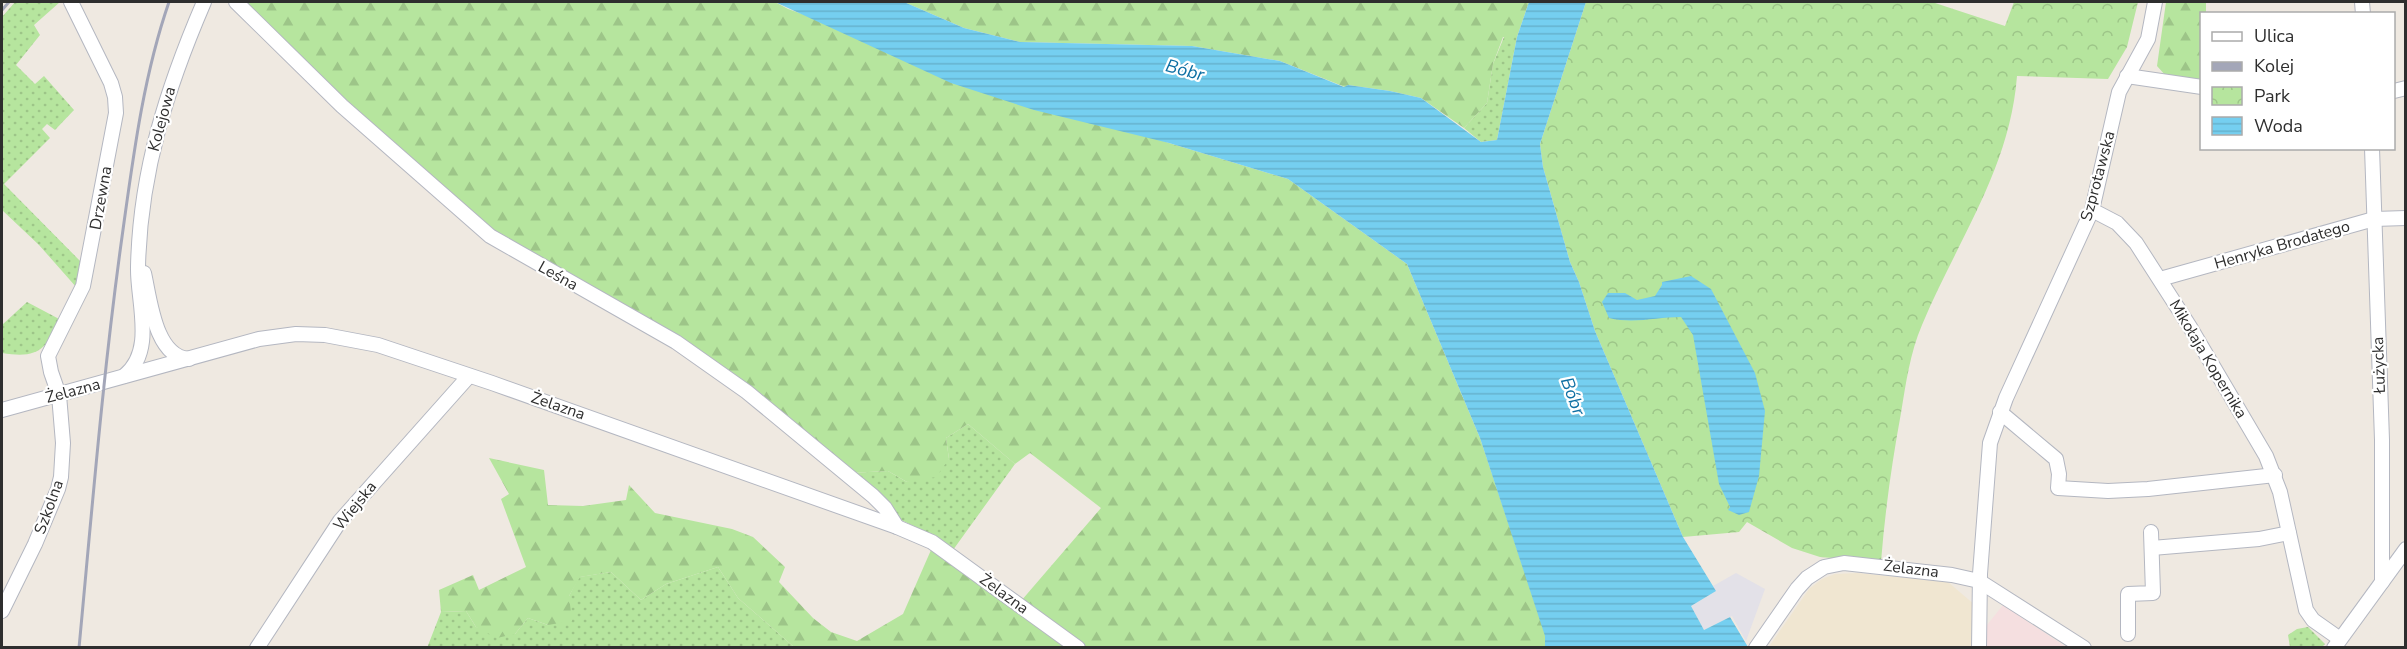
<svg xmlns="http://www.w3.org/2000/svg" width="2407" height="649" font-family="'Nunito Sans',sans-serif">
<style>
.industrial{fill:#e3e1e8}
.education{fill:#f0e6d1}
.medical{fill:#f5dfe0}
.grass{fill:url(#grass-dots)}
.forest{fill:url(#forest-firs)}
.park{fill:url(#park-crowns)}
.water{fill:url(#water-rules)}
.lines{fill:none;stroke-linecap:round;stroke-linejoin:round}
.minor-casing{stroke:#b4b7c1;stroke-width:16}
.minor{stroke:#fff;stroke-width:14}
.rail{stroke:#a3a6b8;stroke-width:3}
.labels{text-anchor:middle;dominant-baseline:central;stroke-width:4.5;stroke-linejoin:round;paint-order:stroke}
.street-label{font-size:16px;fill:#2e2e2e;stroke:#fff}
.water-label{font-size:18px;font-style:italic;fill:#0d6fa3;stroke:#fff}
</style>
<defs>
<pattern id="grass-dots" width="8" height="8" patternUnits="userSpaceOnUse" patternTransform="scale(1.5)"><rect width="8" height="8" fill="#b6e59e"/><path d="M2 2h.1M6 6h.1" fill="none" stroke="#9dc588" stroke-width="1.8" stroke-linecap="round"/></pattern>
<pattern id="forest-firs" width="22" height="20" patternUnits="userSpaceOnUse" patternTransform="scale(1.5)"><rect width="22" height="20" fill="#b6e59e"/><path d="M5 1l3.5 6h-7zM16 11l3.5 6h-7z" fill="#9dc588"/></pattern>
<pattern id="park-crowns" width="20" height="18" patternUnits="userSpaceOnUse" patternTransform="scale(1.5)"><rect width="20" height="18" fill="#b6e59e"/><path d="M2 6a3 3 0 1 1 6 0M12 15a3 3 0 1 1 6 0" fill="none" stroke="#9dc588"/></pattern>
<pattern id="water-rules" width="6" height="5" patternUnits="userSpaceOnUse" patternTransform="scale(1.5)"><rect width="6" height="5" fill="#75cff0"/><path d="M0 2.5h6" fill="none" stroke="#66b2ce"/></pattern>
</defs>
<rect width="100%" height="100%" fill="#efe9e1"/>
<!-- industrial -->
<path class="industrial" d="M1736 573 1765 589 1746 641 1732 616 1704 630 1691 606 1716 591 1713 586Z"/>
<!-- education -->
<path class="education" d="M1857 573 1948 582 1975 605 1972 647 1768 648 1809 589 1822 579 1835 574Z"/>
<!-- medical -->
<path class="medical" d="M2003 605 2066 647 1984 648 1987 625Z"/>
<!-- grass -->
<g class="grass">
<path d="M15 2H60L34 25 40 35 16 65 35 84 44 76 74 110 55 130 47 124 42 129 50 138 4 184 84 265 77 288 39 245 2 210V17Z"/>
<path d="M1504 37H1517L1497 140 1481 142 1464 128 1487 103 1493 64Z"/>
<path d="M27 302 61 320C45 349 39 359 2 353V325Z"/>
<path d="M968 424 1015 464 953 550 924 531 899 519 849 473 888 471 907 482 949 459 946 438Z"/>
<path d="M718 567 738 598 794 647 427 648 441 612 466 611 476 627 515 634 528 618 548 625 569 596 579 577 611 572 641 600 666 584Z"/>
<path d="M2308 627 2325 644 2322 647H2290L2288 635 2297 629Z"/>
</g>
<!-- forest -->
<g class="forest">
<path d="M246 2H775L788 9 1169 143 1288 179 1407 264 1480 438 1546 636 1545 647H1083L1021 601 1101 508 1030 453 1015 464 968 424 946 438 949 459 936 477 907 482 888 471 849 473 776 410 502 236C410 166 329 83 246 2Z"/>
<path d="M904 2H1529L1517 37H1503L1493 64 1487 103 1464 128 1421 98 1390 91 1348 85 1345 87 1280 61 1192 46 1020 42 964 28Z"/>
<path d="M2166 2H2206V13L2202 14 2201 81 2166 76 2157 66Z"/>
<path d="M489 458 544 470 548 505 583 506 626 500 629 485 655 513 732 529 753 537 785 567 779 582 813 618 831 632 857 641 903 614 931 550 1065 647H794L738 598 718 567 666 584 641 600 611 572 580 577 569 596 572 621 548 625 528 618 515 634 497 638 476 627 466 611 441 612 439 590 473 575 479 590 526 567 501 499 509 494Z"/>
</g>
<!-- park -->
<path class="park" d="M1586 2H1932L2005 26 2014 2H2138L2127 47 2108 79 2017 76C2010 169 1957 241 1922 325 1910 353 1906 383 1901 413 1892 462 1885 511 1881 562L1820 557 1792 548 1747 522 1739 532 1683 537 1595 331 1579 282 1570 262 1543 167 1540 144Z"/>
<!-- water -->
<g class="water">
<path d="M775 2H904L964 28 1020 42 1192 46 1280 61 1344 87 1348 85 1390 91 1421 98 1481 142 1497 140 1517 37 1529 2H1586L1540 144 1543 167 1570 262 1579 282 1595 331 1683 537 1716 591 1691 606 1704 630 1730 617 1748 647H1545V636L1480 438 1407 264 1288 179 1169 143 1034 110 951 83Z"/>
<path d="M1691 276 1711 289 1755 373 1765 411 1759 476 1749 512 1739 515 1728 510 1730 507 1719 484 1693 335 1681 317C1657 317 1634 324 1609 318L1602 302 1608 293H1625L1637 300 1655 296 1662 285V282Z"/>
</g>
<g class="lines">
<!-- minor casing -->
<g class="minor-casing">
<g id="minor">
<path d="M236 2 342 106 490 236 676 342 747 392 873 496 885 508 897 527"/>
<path d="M2362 2 2363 14"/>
<path d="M2127 76 2202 87"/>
<path d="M2394 91 2406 88"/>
<path d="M2372 148 2382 440V582"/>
<path d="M2092 210 2117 223 2136 243 2190 327 2266 456 2280 492 2306 610 2313 620 2340 639"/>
<path d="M144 273C150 299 155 357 189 359"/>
<path d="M2160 279 2374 219 2406 218"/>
<path d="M124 376C156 351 137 301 138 267 140 172 167 88 204 2"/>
<path d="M2 410 259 339 296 334 325 335 378 345 492 383 897 527 932 542 1078 648"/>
<path d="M2000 412 2056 459 2059 474 2058 488 2108 491 2148 489 2275 475"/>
<path d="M2152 548 2259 539 2289 533"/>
<path d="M2 611 35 544 58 489 61 477 63 443 59 395 51 372 48 356 83 286 116 113 115 97 111 83 71 2"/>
<path d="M2128 634V594L2153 593 2151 532"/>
<path d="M257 648 340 521 469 376"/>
<path d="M1756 648 1797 589 1807 578 1824 567 1844 563 1952 575 1979 581 2084 648"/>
<path d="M1979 648 1980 574 1990 443 2006 398 2092 210 2119 92 2148 39 2155 2"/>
<path d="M2334 648 2406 549"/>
</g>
</g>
<!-- minor -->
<use href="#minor" class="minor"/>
<!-- rail -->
<g class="rail">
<path d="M2 10 9 2"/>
<path d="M79 648C92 510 103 373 122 237 133 158 143 77 169 2"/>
</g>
</g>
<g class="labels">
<!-- street labels -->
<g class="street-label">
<text transform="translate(162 119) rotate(-75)">Kolejowa</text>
<text transform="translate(2098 176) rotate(-75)">Szprotawska</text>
<text transform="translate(101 198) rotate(-80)">Drzewna</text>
<text transform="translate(2282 245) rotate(-16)">Henryka Brodatego</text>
<text transform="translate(558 276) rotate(29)">Leśna</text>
<text transform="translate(2208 359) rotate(59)">Mikołaja Kopernika</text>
<text transform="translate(2379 365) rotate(-92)">Łużycka</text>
<text transform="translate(73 391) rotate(-15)">Żelazna</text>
<text transform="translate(558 406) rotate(19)">Żelazna</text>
<text transform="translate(355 506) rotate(-51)">Wiejska</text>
<text transform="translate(49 507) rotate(-70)">Szkolna</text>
<text transform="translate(1911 569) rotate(7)">Żelazna</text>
<text transform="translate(1004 594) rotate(36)">Żelazna</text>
</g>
<!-- water labels -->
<g class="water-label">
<text transform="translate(1185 70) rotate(15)">Bóbr</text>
<text transform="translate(1573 396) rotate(69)">Bóbr</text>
</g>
</g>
<!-- border -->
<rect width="2407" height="649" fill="none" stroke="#2e2e2e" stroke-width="6"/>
<!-- legend -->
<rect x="2200" y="12" width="195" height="138" fill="#ffffff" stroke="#ababab" stroke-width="1.5"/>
<rect x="2212" y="32" width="30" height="9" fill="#ffffff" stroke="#ababab" stroke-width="1.5"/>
<text x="2254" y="42" font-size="18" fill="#2e2e2e">Ulica</text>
<rect x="2212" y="62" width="30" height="9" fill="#a3a6b8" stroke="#ababab" stroke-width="1.5"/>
<text x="2254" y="72" font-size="18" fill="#2e2e2e">Kolej</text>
<rect x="2212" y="87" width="30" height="18" fill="url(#park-crowns)" stroke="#ababab" stroke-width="1.5"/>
<text x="2254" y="102" font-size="18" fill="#2e2e2e">Park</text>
<rect x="2212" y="117" width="30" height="18" fill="url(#water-rules)" stroke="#ababab" stroke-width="1.5"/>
<text x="2254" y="132" font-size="18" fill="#2e2e2e">Woda</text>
</svg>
